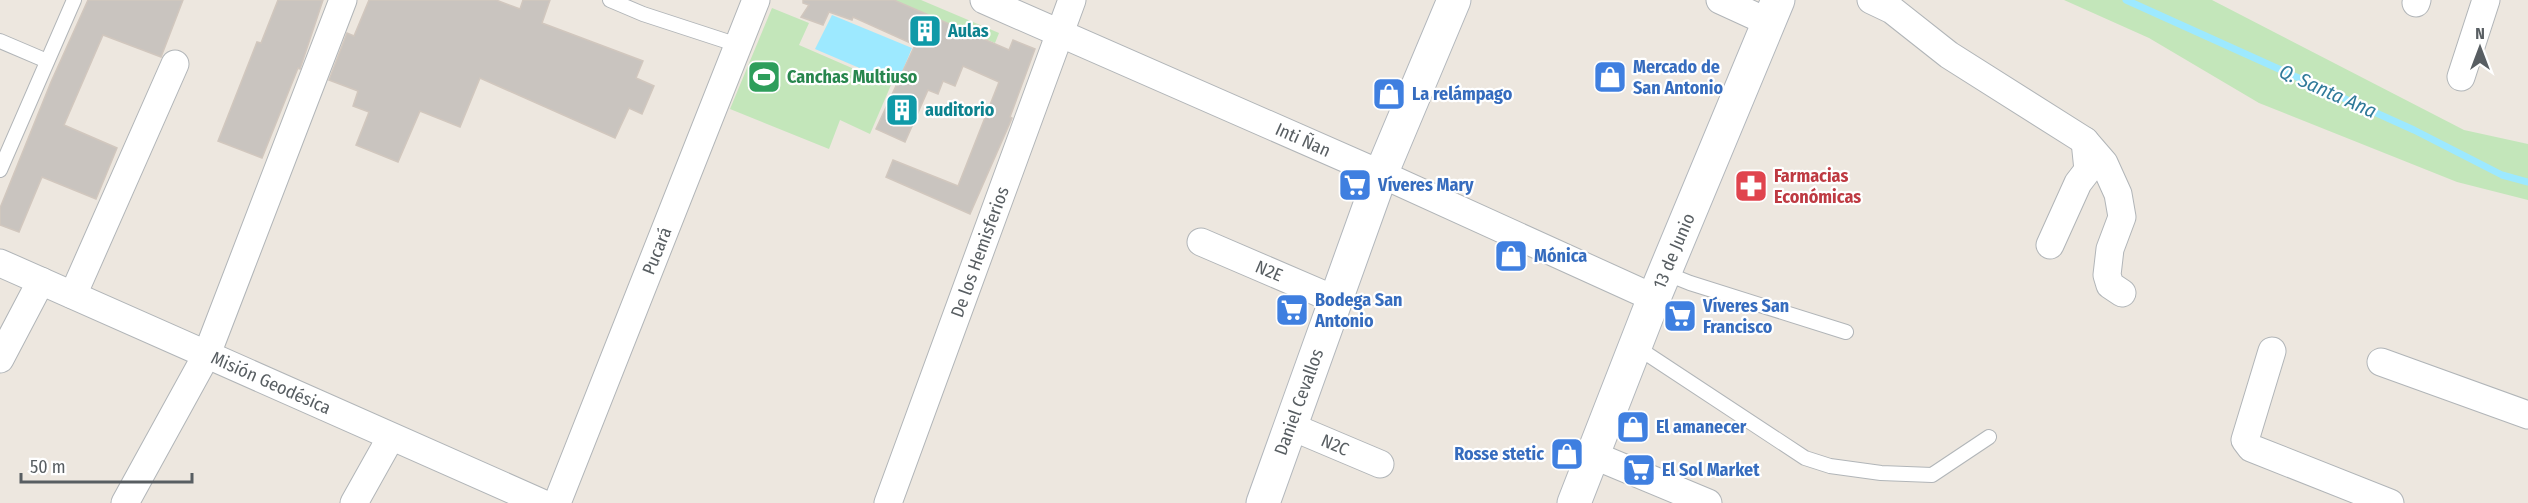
<svg xmlns="http://www.w3.org/2000/svg" width="2528" height="503" font-family="'Fira Sans Condensed',sans-serif">
<style>
.green{fill:#c3e6ba}
.water{fill:#9de9ff}
.lines{fill:none;stroke-linecap:round;stroke-linejoin:round}
.stream{stroke:#9de9ff;stroke-width:7}
.building{fill:#c9c4bf;stroke:#d1c7be;stroke-width:1.5}
.lane-casing{stroke:#b1b5b8;stroke-width:16}
.street-casing{stroke:#b1b5b8;stroke-width:29}
.secondary-casing{stroke:#b2b7bc;stroke-width:35}
.lane{stroke:#fff;stroke-width:14}
.street{stroke:#fff;stroke-width:27}
.secondary{stroke:#fff;stroke-width:33}
.labels{text-anchor:middle;dominant-baseline:central;stroke-width:4.5;stroke-linejoin:round;paint-order:stroke}
.culture-label{font-size:18px;font-weight:bold;fill:#0d838f;stroke:#fff;text-anchor:start}
.shop-label{font-size:18px;font-weight:bold;fill:#366cbe;stroke:#fff;text-anchor:start}
.leisure-label{font-size:18px;font-weight:bold;fill:#27864d;stroke:#fff;text-anchor:start}
.street-label{font-size:18px;fill:#585e62;stroke:#fff}
.health-label{font-size:18px;font-weight:bold;fill:#be3a42;stroke:#fff;text-anchor:start}
.water-label{font-size:20px;font-style:italic;fill:#307a9a;stroke:#fff}
</style>
<rect width="100%" height="100%" fill="#ede7df"/>
<!-- green -->
<g class="green">
<path d="M893 0H921L999 33 995 43Z"/>
<path d="M2064 0H2212L2464 130 2528 144V200L2457 182 2259 103 2149 38Z"/>
<path d="M772 8 809 23 799 45 891 85 870 134 840 120 829 149 730 109Z"/>
</g>
<!-- water -->
<path class="water" d="M832 15 912 48 897 84 815 49Z"/>
<g class="lines">
<!-- stream -->
<path class="stream" d="M2126 0 2414 130 2502 175 2528 182"/>
</g>
<!-- building -->
<g class="building">
<path d="M88 0H183L161 57 103 35 64 125 117 148 96 199 42 177 19 232 0 225V208L51 82Z"/>
<path d="M278 0H323L300 69 298 68 262 158 218 141 257 42 261 43Z"/>
<path d="M369 0H496L520 9 523 0H550L542 23 643 61 636 78 654 86 642 114 629 108 615 138 480 78 460 127 420 111 398 162 356 145 369 112 353 106 358 91 329 80 347 33 354 36Z"/>
<path d="M803 0H894L1009 50 1013 40 1035 49 1010 117 1012 118 970 214 886 177 893 160 958 186 999 82 963 66 955 86 943 81 938 94 928 90 905 142 876 129 915 45 853 17 852 20 829 12 823 25 801 17 809 5 803 3Z"/>
</g>
<g class="lines">
<!-- lane casing -->
<g class="lane-casing">
<g id="lane">
<path d="M610 0 643 14 738 45"/>
<path d="M0 41 47 61"/>
<path d="M0 170 74 0"/>
<path d="M1665 273 1690 283 1846 332"/>
<path d="M1635 346 1805 458 1830 466 1881 473 1932 475 1989 437"/>
</g>
</g>
<!-- street casing -->
<g class="street-casing">
<g id="street">
<path d="M984 0 1381 174 1654 298"/>
<path d="M1720 0 1768 22"/>
<path d="M1871 0 1892 10 1949 55 2085 141 2104 163 2118 194 2122 217 2110 249 2107 275 2110 285 2122 293"/>
<path d="M2416 3 2417 0"/>
<path d="M2461 77 2486 0"/>
<path d="M1201 242 1336 300"/>
<path d="M2050 245 2078 183 2088 170 2085 141"/>
<path d="M0 263 542 503"/>
<path d="M73 295 175 64"/>
<path d="M2272 351 2245 440 2251 448 2390 503"/>
<path d="M0 359 41 281"/>
<path d="M2381 362 2528 415"/>
<path d="M1290 426 1380 464"/>
<path d="M1593 455 1708 503"/>
<path d="M125 503 207 354 343 0"/>
<path d="M354 503 391 437"/>
<path d="M557 503 756 0"/>
<path d="M888 503 1072 0"/>
</g>
</g>
<!-- secondary casing -->
<g class="secondary-casing">
<g id="secondary">
<path d="M1263 503 1381 174 1454 0"/>
<path d="M1574 503 1654 298 1778 0"/>
</g>
</g>
<!-- lane -->
<use href="#lane" class="lane"/>
<!-- street -->
<use href="#street" class="street"/>
<!-- secondary -->
<use href="#secondary" class="secondary"/>
</g>
<!-- icons -->
<defs>
<g id="building-square" transform="scale(1.725)"><rect x="-9" y="-9" width="18" height="18" rx="4" fill="#0f9aa8" stroke="#fff"/><path d="M-4-6H4V6H1V3H-1V6H-4ZM-2.5-4.3h1.7v1.8h-1.7ZM.8-4.3h1.7v1.8H.8ZM-2.5-1h1.7V.8h-1.7ZM.8-1h1.7V.8H.8Z" fill="#fff"/></g>
<g id="stadium-square" transform="scale(1.725)"><rect x="-9" y="-9" width="18" height="18" rx="4" fill="#2e9e5b" stroke="#fff"/><path d="M0-5a6.5 5 0 1 0 0 10a6.5 5 0 1 0 0-10ZM-3.5-1.8h7v3.6h-7Z" fill="#fff"/></g>
<g id="shop-square" transform="scale(1.725)"><rect x="-9" y="-9" width="18" height="18" rx="4" fill="#3f7fe0" stroke="#fff"/><path d="M-5-2.5h2.3a2.7 3.5 0 0 1 5.4 0H5L5.5 6h-11ZM-1.5-2.5h3a1.5 2.3 0 0 0-3 0Z" fill="#fff"/></g>
<g id="supermarket-square" transform="scale(1.725)"><rect x="-9" y="-9" width="18" height="18" rx="4" fill="#3f7fe0" stroke="#fff"/><path d="M-6-5.5h2.5l.6 2H6L4.5 2H-2.5L-4.4-4H-6ZM-1.5 3.2a1.3 1.3 0 1 0 .1 0ZM3 3.2a1.3 1.3 0 1 0 .1 0Z" fill="#fff"/></g>
<g id="pharmacy-square" transform="scale(1.725)"><rect x="-9" y="-9" width="18" height="18" rx="4" fill="#e0444e" stroke="#fff"/><path d="M-2-6h4v4h4v4h-4v4h-4v-4h-4v-4h4Z" fill="#fff"/></g>
</defs>
<g fill-rule="evenodd">
<use href="#building-square" x="925" y="31"/>
<use href="#stadium-square" x="764" y="77"/>
<use href="#shop-square" x="1610" y="77"/>
<use href="#shop-square" x="1389" y="94"/>
<use href="#building-square" x="902" y="110"/>
<use href="#supermarket-square" x="1355" y="185"/>
<use href="#pharmacy-square" x="1751" y="186"/>
<use href="#shop-square" x="1511" y="256"/>
<use href="#supermarket-square" x="1292" y="310"/>
<use href="#supermarket-square" x="1680" y="316"/>
<use href="#shop-square" x="1633" y="427"/>
<use href="#shop-square" x="1567" y="454"/>
<use href="#supermarket-square" x="1639" y="470"/>
</g>
<g class="labels">
<!-- culture labels -->
<g class="culture-label">
<text x="948" y="31">Aulas</text>
<text x="925" y="110">auditorio</text>
</g>
<!-- shop labels -->
<g class="shop-label">
<text x="1633" y="67">Mercado de<tspan x="1633" dy="21">San Antonio</tspan></text>
<text x="1412" y="94">La relámpago</text>
<text x="1378" y="185">Víveres Mary</text>
<text x="1534" y="256">Mónica</text>
<text x="1315" y="300">Bodega San<tspan x="1315" dy="21">Antonio</tspan></text>
<text x="1703" y="306">Víveres San<tspan x="1703" dy="21">Francisco</tspan></text>
<text x="1656" y="427">El amanecer</text>
<text x="1544" y="454" text-anchor="end">Rosse stetic</text>
<text x="1662" y="470">El Sol Market</text>
</g>
<!-- leisure labels -->
<g class="leisure-label">
<text x="787" y="77">Canchas Multiuso</text>
</g>
<!-- street labels -->
<g class="street-label">
<text transform="translate(1303 140) rotate(24)">Inti Ñan</text>
<text transform="translate(657 251) rotate(-68)">Pucará</text>
<text transform="translate(1674 251) rotate(-67)">13 de Junio</text>
<text transform="translate(980 252) rotate(-70)">De los Hemisferios</text>
<text transform="translate(1269 271) rotate(23)">N2E</text>
<text transform="translate(271 383) rotate(24)">Misión Geodésica</text>
<text transform="translate(1299 402) rotate(-70)">Daniel Cevallos</text>
<text transform="translate(1335 445) rotate(23)">N2C</text>
</g>
<!-- health labels -->
<g class="health-label">
<text x="1774" y="176">Farmacias<tspan x="1774" dy="21">Económicas</tspan></text>
</g>
<!-- water labels -->
<g class="water-label">
<text transform="translate(2328 91) rotate(24)">Q. Santa Ana</text>
</g>
</g>
<!-- north arrow -->
<g transform="translate(2480 48)" stroke="#ffffff" stroke-width="4.5" paint-order="stroke">
<path d="M0-4.5L10 22L0 15L-10 22Z" fill="#585e62"/>
<text y="-9" font-size="16" font-weight="bold" text-anchor="middle" fill="#585e62">N</text>
</g>
<!-- scale -->
<path d="M21 473v9h171v-9" fill="none" stroke="#585e62" stroke-width="3"/>
<text x="30" y="473" font-size="18" fill="#585e62" stroke="#ffffff" stroke-width="4.5" paint-order="stroke">50 m</text>
</svg>
